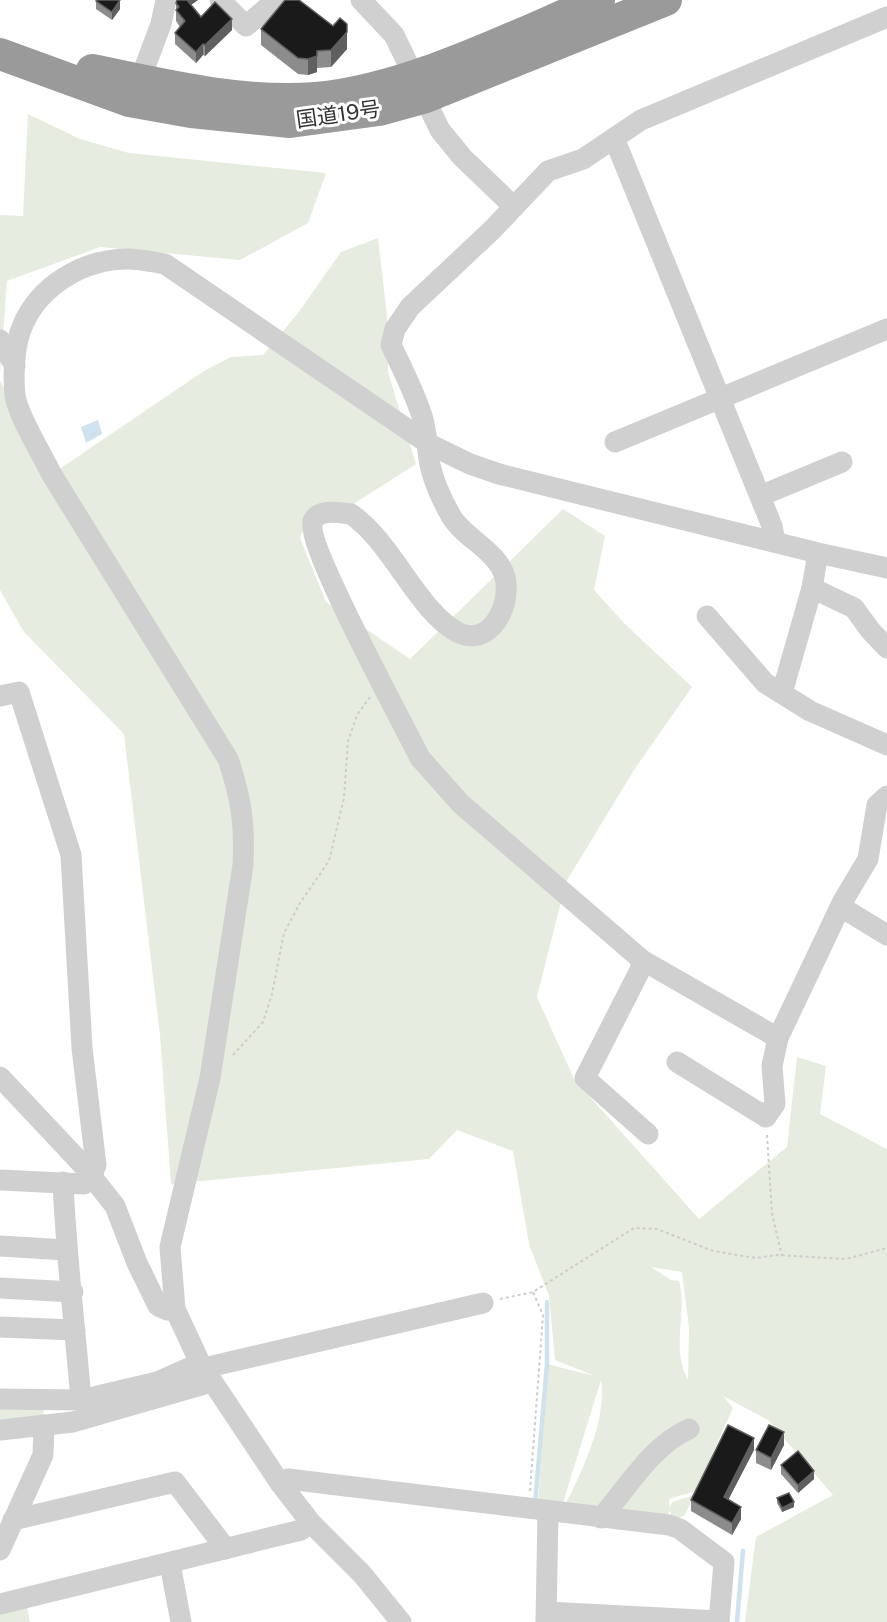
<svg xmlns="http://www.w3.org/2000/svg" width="887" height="1622" font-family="'Public Sans','Noto Sans JP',sans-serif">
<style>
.green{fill:#e6ecdf;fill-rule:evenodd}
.water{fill:#cfe2ee}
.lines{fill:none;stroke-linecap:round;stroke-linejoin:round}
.stream{stroke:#cfe2ee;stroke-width:4.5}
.path{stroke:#cdcdcd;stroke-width:2;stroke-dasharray:3 3;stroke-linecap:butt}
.minor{stroke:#d0d0d0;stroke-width:21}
.highway{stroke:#9a9a9a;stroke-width:32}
.wall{fill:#8c8c8c}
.shaded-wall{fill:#5f5f5f}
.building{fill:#1a1a1a;stroke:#5f5f5f;stroke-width:1.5}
.labels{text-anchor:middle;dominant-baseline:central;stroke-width:6;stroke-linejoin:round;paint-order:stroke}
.street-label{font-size:21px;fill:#333;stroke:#fff}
</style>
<rect width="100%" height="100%" fill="#fff"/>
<!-- green -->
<g class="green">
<path d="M28 114 80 139 129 153 326 173 308 223 240 260 100 247 7 281 0 374V215L23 216Z"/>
<path d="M378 238 387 316 388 372 416 464 352 505 309 514 300 538 326 602 410 659 563 509 605 536 594 590 624 623 692 687 634 770 566 882 537 997 574 1079 699 1219 787 1147 797 1057 826 1066 820 1114 887 1149V1622H745L756 1537 833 1495 768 1420 723 1396 733 1408 696 1491 669 1499 670 1508 672 1502 694 1495 685 1515 674 1521 670 1511 665 1518 564 1507C582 1472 607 1420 601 1380L562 1506 538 1505 547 1364 595 1376 555 1360 549 1296 529 1244 513 1151 457 1130 429 1159 171 1184 160 1035 124 734 24 632 0 590V381L52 474 204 371 231 357 263 355 298 313 341 252ZM651 1267 682 1272 689 1328 688 1380C670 1346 688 1313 679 1281L671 1280Z"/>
<path d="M0 1405 44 1406 43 1418 0 1419Z"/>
<path d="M27 1607 30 1622H0V1614Z"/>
</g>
<!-- water -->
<path class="water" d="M98 420 102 434 86 443 81 427Z"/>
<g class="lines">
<!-- stream -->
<g class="stream">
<path d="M535 1504 547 1364V1302"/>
<path d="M737 1622 743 1551"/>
</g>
<!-- path -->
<g class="path">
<path d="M233 1055 263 1022 272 994 284 933 300 903 329 861 344 798 348 741 357 715 370 697"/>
<path d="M767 1135 772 1214 782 1256"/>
<path d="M500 1299 533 1292 634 1228 657 1229 713 1251 756 1258 776 1255 846 1259 887 1248"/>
<path d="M530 1491 543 1315 533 1292"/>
</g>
<!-- minor -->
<g class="minor">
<path d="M220 0 246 26 276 0"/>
<path d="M361 0 394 35 440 130 462 157 514 207"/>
<path d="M140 80 161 24 166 0"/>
<path d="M614 138 772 526 775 542"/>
<path d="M0 340 15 366"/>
<path d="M615 442 887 329"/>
<path d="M760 496 842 462"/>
<path d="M812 588 854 608 870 630 887 648"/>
<path d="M707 616 765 683 810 711 887 745"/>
<path d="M782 693 812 588 818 553"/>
<path d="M0 696 19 692 71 855 82 1048 96 1165 91 1178 84 1184 0 1180"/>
<path d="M841 907 887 935"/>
<path d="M642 960 640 970 585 1078 648 1134"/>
<path d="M778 1038 642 960 461 804 420 758C405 727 304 542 313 521 319 508 340 513 351 514 392 542 417 610 457 632 490 649 512 605 505 577 498 551 464 538 451 516 442 500 434 483 430 465 427 449 427 432 422 416 414 391 402 368 391 345L395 329 410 307 492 230 548 171 583 159 641 120 887 17"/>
<path d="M677 1062 766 1117 775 1104 772 1066 778 1038 843 901 868 859 877 805 887 796"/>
<path d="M0 1077 81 1163 115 1206 137 1263 158 1306 167 1310 175 1309"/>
<path d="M63 1182C66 1255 75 1327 81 1400L157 1382 200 1363"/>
<path d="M0 1246 66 1250"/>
<path d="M0 1288 73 1292"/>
<path d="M0 1327 75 1330"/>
<path d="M204 1368 483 1303"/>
<path d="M0 1399 81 1400"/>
<path d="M0 1430 73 1422 212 1382"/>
<path d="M280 1483 288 1479 669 1525 680 1529 724 1562 719 1622"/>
<path d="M601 1518C628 1487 651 1446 689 1429"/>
<path d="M13 1520 175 1482 226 1549"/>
<path d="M0 1550 43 1455 44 1425"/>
<path d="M170 1564 181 1622"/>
<path d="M0 1604 301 1530 311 1523"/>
<path d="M547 1612 719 1621"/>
<path d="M401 1622 362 1574 311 1523 280 1483 200 1363 175 1309 170 1247 210 1078 243 865C245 824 241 797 228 759L52 475C43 456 17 414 15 395 13 375 14 346 22 327 39 285 84 259 128 259 140 259 153 262 165 264L429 444 470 464 499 474 818 553 887 568"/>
<path d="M546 1622 548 1513"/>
</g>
<!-- highway -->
<g class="highway">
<path d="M0 54 129 101 191 112 290 122 379 110 426 97 666 0"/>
<path d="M92 70C165 85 241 104 316 98 408 90 514 36 599 0"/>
</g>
</g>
<!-- wall -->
<g class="wall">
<path d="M198 0 191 5 201 17 232 30 205 56 203 55 196 63 175 44V33L180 27 176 21V3Z"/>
<path d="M96 1 120 9 112 20 96 9Z"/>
<path d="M261 29 347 49 331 67 317 68V72L308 75 298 74 261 45Z"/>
<path d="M784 1445 771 1470 756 1463V1450Z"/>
<path d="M754 1450 728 1500 741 1519 732 1535 691 1511V1500Z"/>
<path d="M781 1465 814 1479 798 1493 781 1474Z"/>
<path d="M777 1498 794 1507 782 1512 777 1503Z"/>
</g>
<!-- shaded-wall -->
<g class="shaded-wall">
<path d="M120 0V9L112 20V12Z"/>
<path d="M186 0H198L185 9Z"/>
<path d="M232 19V30L205 56V45Z"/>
<path d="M347 32V49L331 67V50Z"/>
<path d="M203 44V55L196 63V52Z"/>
<path d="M317 51V72L308 75V59Z"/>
<path d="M784 1432V1445L771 1470V1458Z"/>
<path d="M754 1438V1450L724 1508V1497Z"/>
<path d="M814 1471V1479L798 1493V1485Z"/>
<path d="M794 1502V1507L782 1512V1508Z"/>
<path d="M741 1507V1519L732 1535V1523Z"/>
</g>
<!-- building -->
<g class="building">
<path d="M97 0H120L112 12 96 1Z"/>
<path d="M177 0H187L201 17 215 2 232 19 205 45 203 44 196 52 175 33 185 21 176 10 179 7 176 3Z"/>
<path d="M285 0H299L333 26 340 18 347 24V32L331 50 317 51V56L308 59 298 58 261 29Z"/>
<path d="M728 1425 754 1438 724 1497 741 1507 732 1523 691 1500Z"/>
<path d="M769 1425 784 1432 771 1458 756 1450Z"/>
<path d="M798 1451 814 1471 798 1485 781 1465Z"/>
<path d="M789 1493 794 1502 782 1508 777 1498Z"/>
</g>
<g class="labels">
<!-- street labels -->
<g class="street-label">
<text transform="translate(338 114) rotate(-8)">国道19号</text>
</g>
</g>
</svg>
